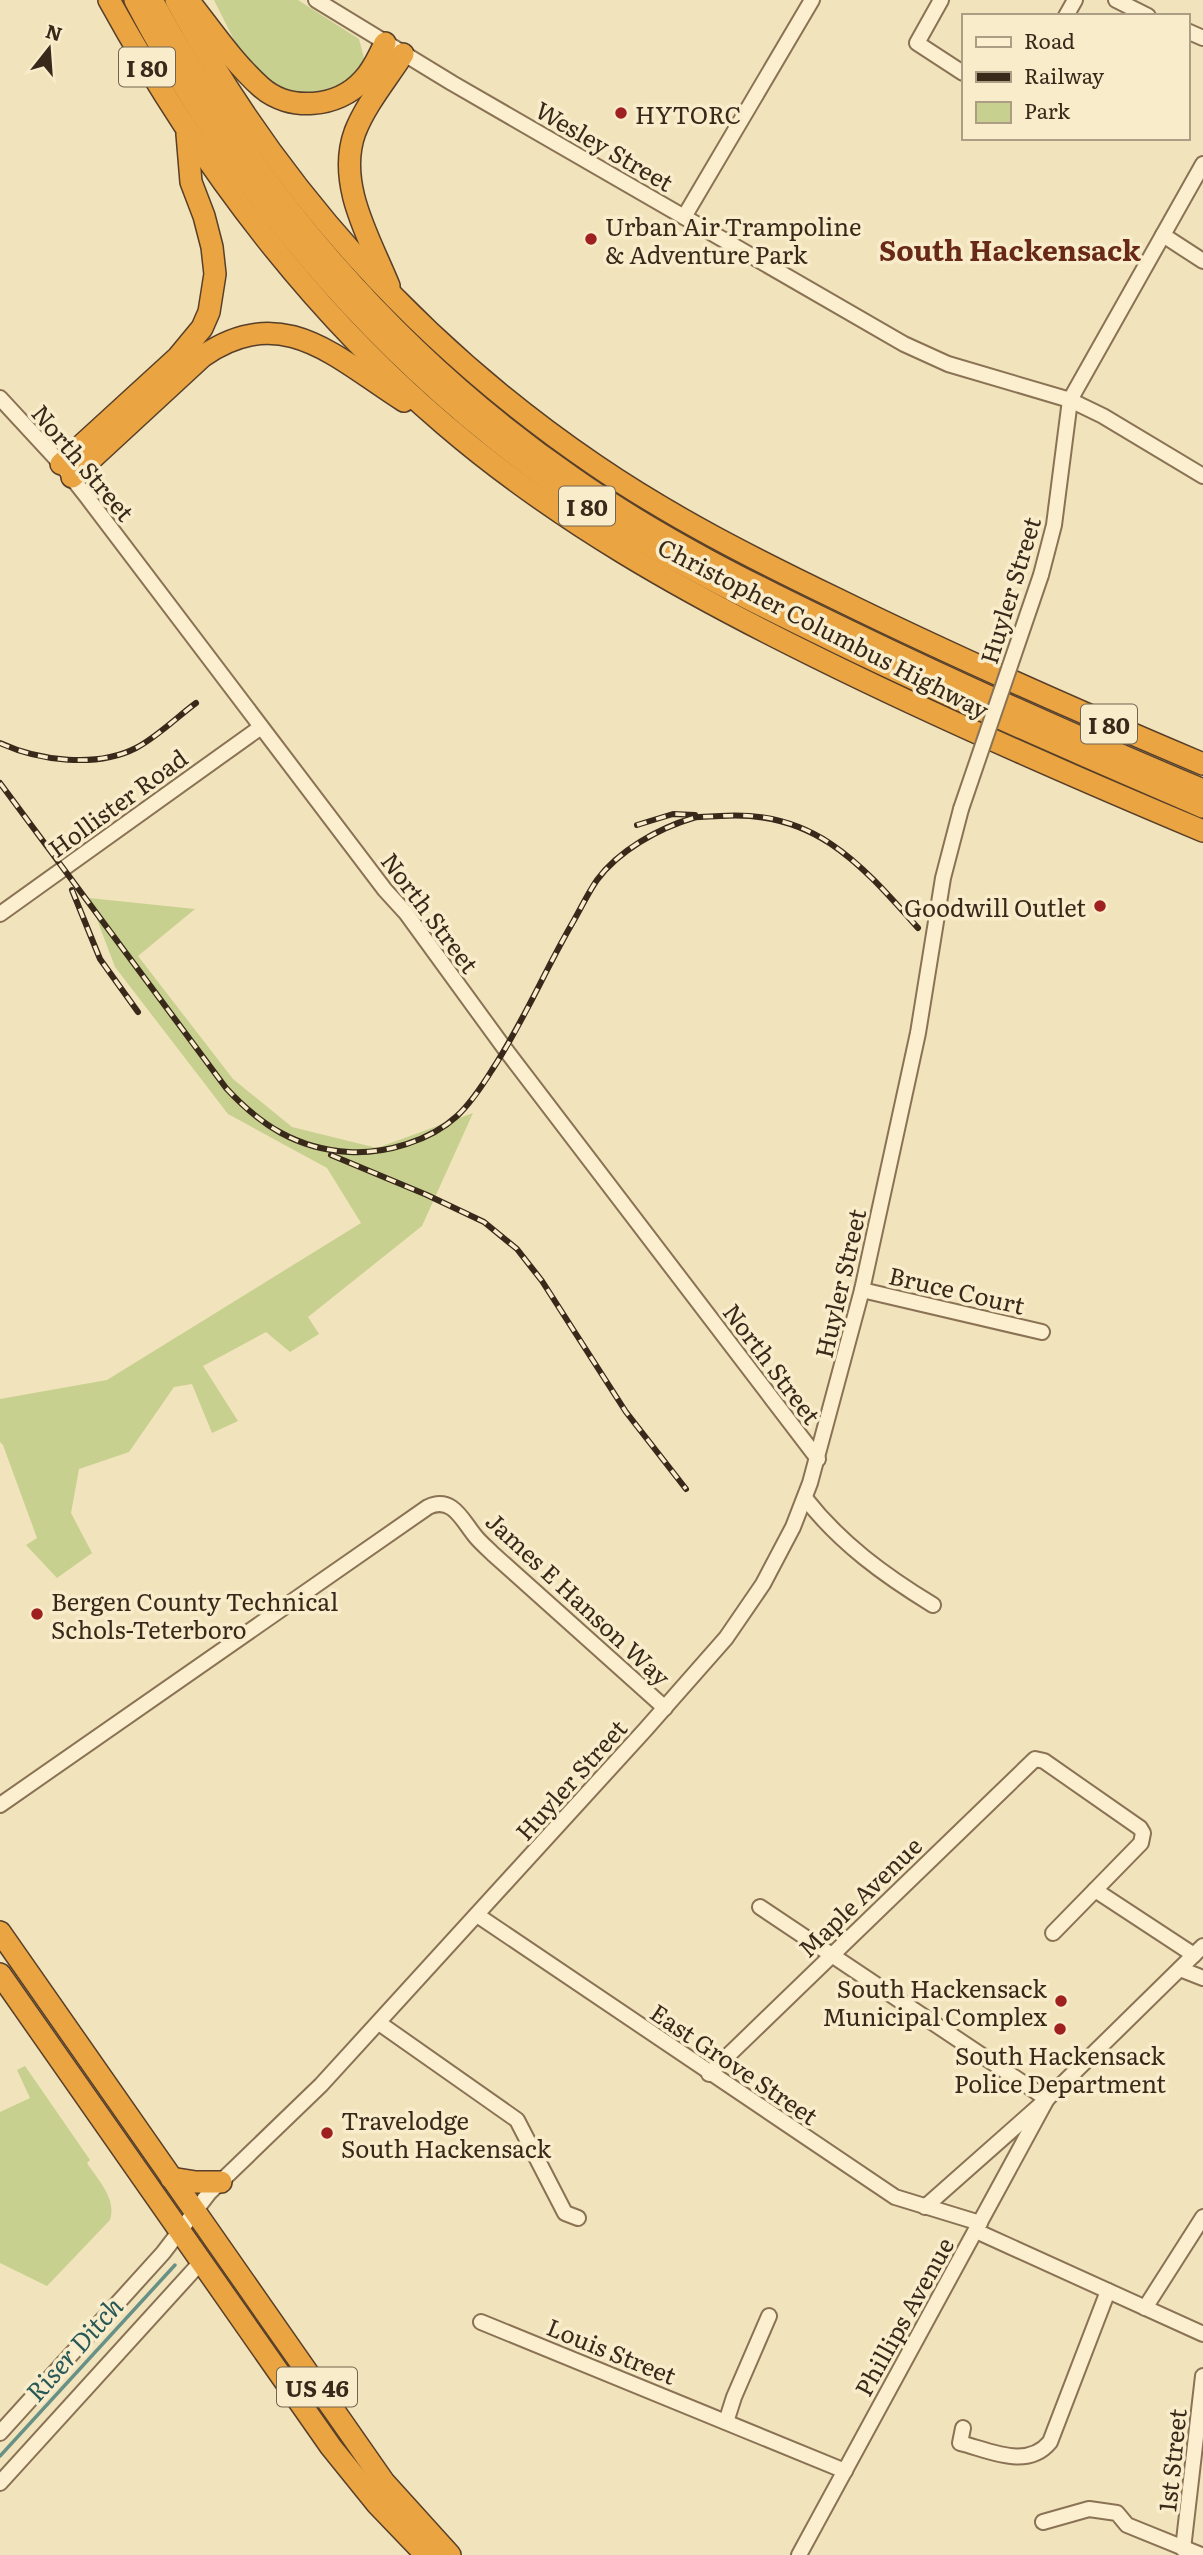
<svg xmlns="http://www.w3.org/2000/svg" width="1203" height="2555" font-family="Literata,serif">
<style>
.green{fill:#c7d08f}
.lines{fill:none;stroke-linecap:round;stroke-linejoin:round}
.stream{stroke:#679087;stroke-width:3.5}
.minor-casing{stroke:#8a7254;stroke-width:18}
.highway-casing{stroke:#573f29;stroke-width:24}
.minor{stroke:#fcefcf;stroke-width:14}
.highway{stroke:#eaa442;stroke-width:21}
.rail-casing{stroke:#38291a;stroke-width:6}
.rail{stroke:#f8eccb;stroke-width:3.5;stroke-dasharray:10;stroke-linecap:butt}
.minor-bridge-casing{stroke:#8a7254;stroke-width:18;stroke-linecap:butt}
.minor-bridge{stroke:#fcefcf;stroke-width:14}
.poi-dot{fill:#9e211f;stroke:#f8eccb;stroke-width:2.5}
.labels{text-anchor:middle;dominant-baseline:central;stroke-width:7;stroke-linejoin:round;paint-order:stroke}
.shield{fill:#f8eccb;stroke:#72644f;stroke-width:2}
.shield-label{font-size:23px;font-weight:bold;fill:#38291a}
.poi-label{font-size:24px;fill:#38291a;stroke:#f8eccb;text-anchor:start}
.street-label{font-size:24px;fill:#38291a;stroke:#f8eccb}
.water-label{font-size:26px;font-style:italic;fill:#285957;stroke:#f8eccb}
.quarter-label{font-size:28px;font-weight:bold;fill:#682916;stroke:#f8eccb}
</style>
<rect width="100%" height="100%" fill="#f1e3bb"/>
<!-- green -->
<g class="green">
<path d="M214 0H298L359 39 365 62 347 82 309 95 273 86 243 58Z"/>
<path d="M89 898 195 909 138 956 233 1079 292 1127 377 1148 473 1113 422 1226 308 1317 319 1334 290 1352 266 1332 203 1366 238 1421 212 1433 192 1384 174 1387 129 1452 79 1469 71 1513 92 1553 57 1578 26 1545 37 1538 3 1445 0 1442V1399L107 1380 361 1223 327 1168 228 1114 115 967Z"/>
<path d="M25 2066 90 2160 87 2163C98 2180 117 2199 110 2220L47 2286 0 2263V2112L30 2098 17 2070Z"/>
</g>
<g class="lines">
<!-- stream -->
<path class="stream" d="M0 2456 175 2265"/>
<!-- minor casing -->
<g class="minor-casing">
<g id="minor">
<path d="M316 0 452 83 904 344 948 364 1070 400 1103 416 1203 476"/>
<path d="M941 0 917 43 963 73"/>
<path d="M1116 0 1148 16"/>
<path d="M1066 16 1075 0"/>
<path d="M1187 31 1203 38"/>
<path d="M684 217 812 0"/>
<path d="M1163 235 1203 261"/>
<path d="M0 398 61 464 87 497 385 890 406 913 505 1049 818 1459"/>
<path d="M1041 575 1054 525 1070 400 1203 164"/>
<path d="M0 914 261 727"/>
<path d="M862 1290 1042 1332"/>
<path d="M805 1498C840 1543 884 1575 933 1605"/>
<path d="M0 1805 428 1507C453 1495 463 1522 476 1537 481 1543 487 1548 493 1554L665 1708"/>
<path d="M1095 1890 1194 1955"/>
<path d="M760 1907 1047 2099 925 2207"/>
<path d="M477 1915 895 2197 980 2223"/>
<path d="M1180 1969 1203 1978"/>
<path d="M379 2023 517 2120 565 2213 578 2218"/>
<path d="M709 2074 1035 1759 1044 1761 1140 1828 1143 1833 1141 1843 1053 1933"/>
<path d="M976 2231 1203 2334"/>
<path d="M1145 2308 1203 2217"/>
<path d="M481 2322 845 2471"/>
<path d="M726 2422 734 2397 769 2316"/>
<path d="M963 2428 960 2443C989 2450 1027 2470 1050 2442L1108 2291"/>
<path d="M0 2433 163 2253 209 2193 321 2085 645 1730 726 1638 763 1584 793 1527 810 1483 862 1290 918 1033 943 878 961 809"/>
<path d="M0 2483 201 2262"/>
<path d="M1043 2522 1089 2509 1117 2513 1127 2525 1201 2555"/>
<path d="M1183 2549 1203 2376"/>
<path d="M799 2555 1047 2099 1203 1946"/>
</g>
</g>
<!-- highway casing -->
<g class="highway-casing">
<g id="highway">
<path d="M109 0C197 160 305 306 445 425 557 521 684 592 816 657 943 720 1072 776 1203 831"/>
<path d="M135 0C241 202 394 377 584 504 665 558 751 601 838 643 958 701 1080 754 1203 807"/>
<path d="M152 0C254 189 395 355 573 478 660 539 755 586 851 632 967 688 1084 740 1203 790"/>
<path d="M176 0C276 187 420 346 595 465 671 517 754 559 837 599 957 658 1080 712 1203 764"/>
<path d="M188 0C211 29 233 62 261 87 289 112 338 108 363 80 373 70 379 56 385 43"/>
<path d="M389 286C370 239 336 184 355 132 366 104 387 79 403 54"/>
<path d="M61 464 178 357 202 328 209 312 215 274 212 247 204 216 191 182 187 134"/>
<path d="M72 477 203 356C283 301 336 358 404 401"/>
<path d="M0 1932 384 2482 450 2555"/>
<path d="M0 1974 331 2447 377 2504 426 2555"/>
<path d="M171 2178 196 2182H221"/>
</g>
</g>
<!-- minor -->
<use href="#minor" class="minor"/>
<!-- highway -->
<use href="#highway" class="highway"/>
<!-- rail casing -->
<g class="rail-casing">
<g id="rail">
<path d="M0 743C39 761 97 768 136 748 157 737 177 717 196 703"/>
<path d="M0 783 226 1088C260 1125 297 1149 349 1152 385 1154 430 1141 457 1116 471 1103 482 1086 492 1070 523 1023 545 970 573 922 581 908 588 893 597 880 618 851 659 828 693 818 702 816 711 817 720 816 814 809 860 863 918 928"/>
<path d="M637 825 673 814 695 815"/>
<path d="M72 890 100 959 138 1012"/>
<path d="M331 1155 427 1195 484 1222 517 1249 542 1281 626 1412 686 1489"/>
</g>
</g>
<!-- rail -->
<use href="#rail" class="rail"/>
<!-- minor-bridge casing -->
<g class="minor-bridge-casing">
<path id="minor-bridge" d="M961 809 1041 575"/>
</g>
<!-- minor-bridge -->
<use href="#minor-bridge" class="minor-bridge"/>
</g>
<!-- markers -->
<g class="poi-dot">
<circle cx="621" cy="113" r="7"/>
<circle cx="591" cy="239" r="7"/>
<circle cx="1100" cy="906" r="7"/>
<circle cx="37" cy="1614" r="7"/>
<circle cx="1061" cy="2001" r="7"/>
<circle cx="1060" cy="2029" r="7"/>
<circle cx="327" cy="2133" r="7"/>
</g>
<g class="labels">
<!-- shield labels -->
<g class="shield">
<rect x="119" y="47.5" width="56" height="39" rx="5"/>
<rect x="559" y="486.5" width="56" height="39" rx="5"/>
<rect x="1081" y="704.5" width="56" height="39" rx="5"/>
<rect x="277" y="2367.5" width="80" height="39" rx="5"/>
</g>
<g class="shield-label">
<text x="147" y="67">I 80</text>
<text x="587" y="506">I 80</text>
<text x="1109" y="724">I 80</text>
<text x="317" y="2387">US 46</text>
</g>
<!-- poi labels -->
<g class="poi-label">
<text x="635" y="113">HYTORC</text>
<text x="605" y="225">Urban Air Trampoline<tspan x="605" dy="28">&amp; Adventure Park</tspan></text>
<text x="1086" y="906" text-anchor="end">Goodwill Outlet</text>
<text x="51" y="1600">Bergen County Technical<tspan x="51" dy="28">Schols-Teterboro</tspan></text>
<text x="1047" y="1987" text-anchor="end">South Hackensack<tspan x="1047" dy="28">Municipal Complex</tspan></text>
<text x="1060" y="2054" text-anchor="middle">South Hackensack<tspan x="1060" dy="28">Police Department</tspan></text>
<text x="341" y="2119">Travelodge<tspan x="341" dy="28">South Hackensack</tspan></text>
</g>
<!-- street labels -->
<g class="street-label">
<text transform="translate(605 145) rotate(30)">Wesley Street</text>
<text transform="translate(84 462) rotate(50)">North Street</text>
<text transform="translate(1009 590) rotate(-73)">Huyler Street</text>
<text transform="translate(824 627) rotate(27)">Christopher Columbus Highway</text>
<text transform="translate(117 802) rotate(-36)">Hollister Road</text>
<text transform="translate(431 912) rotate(53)">North Street</text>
<text transform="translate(839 1283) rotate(-77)">Huyler Street</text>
<text transform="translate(957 1289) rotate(13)">Bruce Court</text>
<text transform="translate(773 1363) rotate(53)">North Street</text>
<text transform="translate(579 1598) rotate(43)">James E Hanson Way</text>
<text transform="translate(570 1779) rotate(-48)">Huyler Street</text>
<text transform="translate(859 1896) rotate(-44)">Maple Avenue</text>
<text transform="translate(735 2063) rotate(34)">East Grove Street</text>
<text transform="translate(903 2316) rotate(-61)">Phillips Avenue</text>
<text transform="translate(612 2350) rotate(22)">Louis Street</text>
<text transform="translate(1171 2460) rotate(-84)">1st Street</text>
</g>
<!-- water labels -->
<g class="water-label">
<text transform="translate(73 2348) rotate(-48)">Riser Ditch</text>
</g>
<!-- quarter labels -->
<g class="quarter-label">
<text x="1010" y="249">South Hackensack</text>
</g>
</g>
<!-- legend -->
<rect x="962" y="14" width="228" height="126" fill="#f8eccb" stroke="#ab9e84" stroke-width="2"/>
<rect x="976" y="37" width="35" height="10" fill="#fcefcf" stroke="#ab9e84" stroke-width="2"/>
<text x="1024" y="49" font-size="21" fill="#38291a">Road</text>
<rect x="976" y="72" width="35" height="10" fill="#38291a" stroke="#ab9e84" stroke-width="2"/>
<text x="1024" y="84" font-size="21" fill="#38291a">Railway</text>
<rect x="976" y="102" width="35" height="21" fill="#c7d08f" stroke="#ab9e84" stroke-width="2"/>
<text x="1024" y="119" font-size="21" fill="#38291a">Park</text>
<!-- north arrow -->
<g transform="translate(49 49) rotate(17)" stroke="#f8eccb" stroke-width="5" paint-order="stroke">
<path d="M0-5L12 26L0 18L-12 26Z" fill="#38291a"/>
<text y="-10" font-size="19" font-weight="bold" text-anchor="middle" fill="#38291a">N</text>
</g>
</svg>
